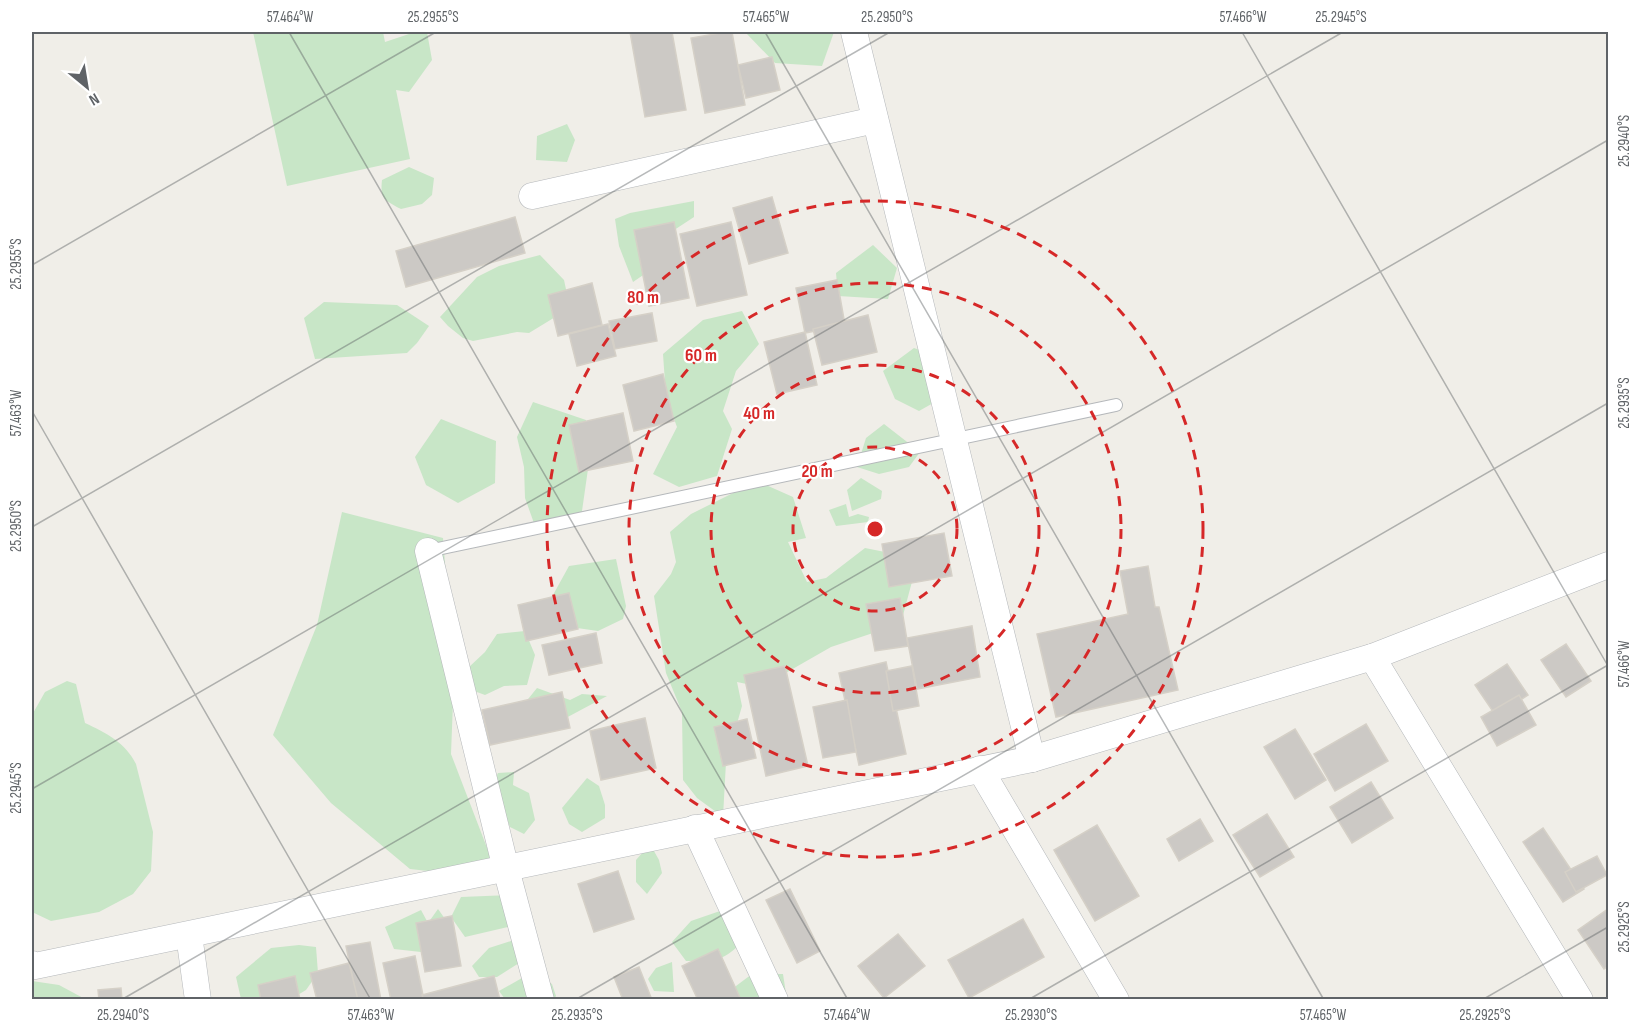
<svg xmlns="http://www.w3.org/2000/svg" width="1640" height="1031" font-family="'Sofia Sans Condensed',sans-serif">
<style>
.green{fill:#c8e6c7}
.building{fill:#ccc9c5;stroke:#d5d0c7;stroke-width:1.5}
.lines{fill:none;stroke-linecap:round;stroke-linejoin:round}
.service-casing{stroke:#b5b8bb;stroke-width:14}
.minor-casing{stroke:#b5b8bb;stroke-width:27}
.service{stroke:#fff;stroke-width:12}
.minor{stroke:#fff;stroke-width:26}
.ticks{fill:none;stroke:#5f6367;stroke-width:1.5;stroke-opacity:0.45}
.ring{fill:none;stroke:#d62828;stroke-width:3;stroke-dasharray:10 8}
.centre{fill:#d62828;stroke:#fff;stroke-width:3}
.ring-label{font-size:18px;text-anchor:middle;font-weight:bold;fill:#d62828;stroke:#fff;stroke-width:4.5;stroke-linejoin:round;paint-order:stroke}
.neatline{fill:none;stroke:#5f6367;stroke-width:2}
.ticks-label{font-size:15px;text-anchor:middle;fill:#5f6367}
</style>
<rect width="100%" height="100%" fill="#f0eee8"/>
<!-- green -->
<g class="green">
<path d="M253 32H383L385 42 415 32H427L432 60 409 92 396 90 410 159 287 186Z"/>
<path d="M745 32H834L822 66 775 63Z"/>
<path d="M567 124 575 140 567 162 536 160 537 136Z"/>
<path d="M409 167 434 178 432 195 422 204 401 209C384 200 380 199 382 180Z"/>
<path d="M694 201V217L659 240 655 267 633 282 619 246 615 219 630 213Z"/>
<path d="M873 245 897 268 888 299 838 296 836 273Z"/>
<path d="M540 255 564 280 570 308 529 333 517 332 473 341 463 338 448 326 440 317 477 277 499 266Z"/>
<path d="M324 302 397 305 429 326 417 343 407 353 315 359 304 318Z"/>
<path d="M742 311 759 344 736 371 723 411 732 429 717 476 679 487 653 474 677 427 666 397 663 354 703 320Z"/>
<path d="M914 348 939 357 951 393 919 411 895 399 883 371Z"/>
<path d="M533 402 586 420 589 462 580 525 535 526 525 498 524 467 517 437Z"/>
<path d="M441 419 496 441 495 483 458 503 426 485 415 457Z"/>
<path d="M884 424 920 452 909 467 879 474 857 467 866 438Z"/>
<path d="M861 478 882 491 881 499 852 511 847 490Z"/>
<path d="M757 481 793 497 806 538 788 542 807 582 826 578 865 548 900 555 913 578 902 619 894 626 831 647 761 687 737 682 742 706 726 762 723 817 697 798 683 780 682 712 666 673 654 596 671 574 676 562 670 532 691 514Z"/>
<path d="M846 504 849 517 858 514 869 517 868 522 836 526 829 510Z"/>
<path d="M342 512 443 538 454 676 451 754 499 879 410 869 331 803 273 735 317 625Z"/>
<path d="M616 559 626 606 623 619 598 631 570 627 565 611 553 595 569 566Z"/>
<path d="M525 631 535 655 527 685 504 686 485 695 466 688 468 668 485 652 497 634Z"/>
<path d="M67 681 76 684 85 723C106 733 125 742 136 764L153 832 151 871 133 894 99 912 51 921 32 912V715L45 692Z"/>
<path d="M537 688 570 700 582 694 607 696 564 719 516 714Z"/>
<path d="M514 772 513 785 529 793 535 820 524 834 510 827 493 783 498 773Z"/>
<path d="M587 778 599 786 605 805V818L582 832 569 824 562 808Z"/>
<path d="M650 844 659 860 662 873 647 894 636 882V860Z"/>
<path d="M510 895 512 926 465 937 451 917 461 897Z"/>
<path d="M438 909 455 933 421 952 394 949 385 927 421 910 428 923Z"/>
<path d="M720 911 741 943C722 963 711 961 686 961L672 942 691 921Z"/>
<path d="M514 940 527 958 497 977H479L472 966 489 948Z"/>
<path d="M299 945 316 947 318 973 306 990 291 999H241L236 977 271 948Z"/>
<path d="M672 962 674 992 654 991 648 979 656 968Z"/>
<path d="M534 974 552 984 556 996 554 999H505L499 991 522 978Z"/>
<path d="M752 974H783L787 1000H726L724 995Z"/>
<path d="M32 981 59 985 85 999H32Z"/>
</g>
<!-- building -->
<g class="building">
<path d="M630 32H672L686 110 645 117Z"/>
<path d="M726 32H732L745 105 705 113 691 38Z"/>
<path d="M772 57 780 90 746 98 738 65Z"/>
<path d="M772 197 788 253 749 264 733 208Z"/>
<path d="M515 217 525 253 406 287 396 251Z"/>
<path d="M674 222 689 298 649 306 634 230Z"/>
<path d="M731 222 747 295 697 306 680 234Z"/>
<path d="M837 280 845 325 805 333 796 288Z"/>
<path d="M592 283 602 325 558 336 548 295Z"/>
<path d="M652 313 657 341 615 349 609 321Z"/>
<path d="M868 315 877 352 822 365 813 329Z"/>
<path d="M608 324 616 356 577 366 569 334Z"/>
<path d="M805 332 817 385 777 394 764 342Z"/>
<path d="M663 374 674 421 634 431 623 385Z"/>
<path d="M623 413 633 461 579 472 569 425Z"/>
<path d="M944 533 952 576 889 587 882 544Z"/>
<path d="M1148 566 1155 607H1159L1178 690 1056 717 1037 634 1128 614 1120 571Z"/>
<path d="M569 593 578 629 526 641 518 605Z"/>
<path d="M900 598 908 646 875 651 866 604Z"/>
<path d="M972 626 980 677 917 689 907 638Z"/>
<path d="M596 633 602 663 549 675 542 645Z"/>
<path d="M1566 644 1591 681 1566 697 1541 660Z"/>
<path d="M886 662 906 754 859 765 839 673Z"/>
<path d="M1507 664 1528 695 1496 716 1475 685Z"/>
<path d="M785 666 808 766 766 776 744 675Z"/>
<path d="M912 666 919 706 893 711 886 671Z"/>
<path d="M562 692 570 728 490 745 482 710Z"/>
<path d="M1519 695 1536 725 1497 746 1481 717Z"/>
<path d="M847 700 856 752 823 758 813 707Z"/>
<path d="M645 718 656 768 601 780 590 731Z"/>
<path d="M747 719 756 758 723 766 714 727Z"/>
<path d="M1366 724 1388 761 1335 791 1314 754Z"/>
<path d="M1295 729 1326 780 1295 799 1264 747Z"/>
<path d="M1371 782 1393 818 1352 843 1330 807Z"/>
<path d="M1267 814 1294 857 1260 877 1233 835Z"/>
<path d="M1200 819 1213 841 1179 861 1167 839Z"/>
<path d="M1097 825 1139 896 1095 921 1054 850Z"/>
<path d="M1543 828 1584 889 1563 902 1523 842Z"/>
<path d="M1597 856 1607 875 1576 892 1565 872Z"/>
<path d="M618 871 634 919 594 932 578 884Z"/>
<path d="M790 889 820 951 797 963 766 900Z"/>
<path d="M1608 909V966L1604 969 1578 930Z"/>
<path d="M452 916 461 966 425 972 416 923Z"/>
<path d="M1023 919 1044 957 969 998 948 960Z"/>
<path d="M898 934 925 966 884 998 858 966Z"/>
<path d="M370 942 381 1000H357L346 946Z"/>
<path d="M718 949 741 1000H698L682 966Z"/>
<path d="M415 956 424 1000H391L383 963Z"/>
<path d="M349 963 358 1000H317L310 973Z"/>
<path d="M639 967 652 1000H623L614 977Z"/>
<path d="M295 976 300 1000H261L258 985Z"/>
<path d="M494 976 500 1000H424L422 995Z"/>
<path d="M121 988 122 1000H99L98 990Z"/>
</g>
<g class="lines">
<!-- service casing -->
<g class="service-casing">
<path id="service" d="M428 551 1116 405"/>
</g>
<!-- minor casing -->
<g class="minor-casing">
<g id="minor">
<path d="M854 32 1032 759"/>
<path d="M532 196 875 120"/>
<path d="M428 551 506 869 541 1000"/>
<path d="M1372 657 1580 1000"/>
<path d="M980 769 1116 1000"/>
<path d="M695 828 775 1000"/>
<path d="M189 935 198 1000"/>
<path d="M32 964 35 966 1032 759 1372 657 1608 565"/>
</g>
</g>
<!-- service -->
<use href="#service" class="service"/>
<!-- minor -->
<use href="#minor" class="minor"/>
</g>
<!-- ticks -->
<path class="ticks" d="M289 32 848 1000M765 32 1324 1000M1242 32 1608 666M32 265 436 32M32 411 371 1000M32 527 890 32M32 789 1343 32M121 1000 1608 140M575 1000 1608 403M1028 1000 1608 665M1482 1000 1608 927"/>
<!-- distance rings -->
<g class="ring">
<circle cx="875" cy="529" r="82"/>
<circle cx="875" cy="529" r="164"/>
<circle cx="875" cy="529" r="246"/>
<circle cx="875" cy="529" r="328"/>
</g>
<circle cx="875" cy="529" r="9" class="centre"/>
<g class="ring-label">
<text x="643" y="303">80 m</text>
<text x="701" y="361">60 m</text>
<text x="759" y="419">40 m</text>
<text x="817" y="477">20 m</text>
</g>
<!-- border -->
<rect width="1640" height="1031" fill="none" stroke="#ffffff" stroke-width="66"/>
<!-- north arrow -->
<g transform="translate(87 87) rotate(150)" stroke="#ffffff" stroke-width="4.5" paint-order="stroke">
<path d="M0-4.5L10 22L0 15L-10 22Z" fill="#5f6367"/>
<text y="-9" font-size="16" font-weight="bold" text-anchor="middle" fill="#5f6367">N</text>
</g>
<rect x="33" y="33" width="1574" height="965" class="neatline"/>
<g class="ticks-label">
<text x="290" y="22">57.464°W</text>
<text x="433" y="22">25.2955°S</text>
<text x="766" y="22">57.465°W</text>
<text x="887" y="22">25.2950°S</text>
<text x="1243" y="22">57.466°W</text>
<text x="1341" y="22">25.2945°S</text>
<text transform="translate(1624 141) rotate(-90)" y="5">25.2940°S</text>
<text transform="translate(16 264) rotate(-90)" y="5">25.2955°S</text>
<text transform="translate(1624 403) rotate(-90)" y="5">25.2935°S</text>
<text transform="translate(16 413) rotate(-90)" y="5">57.463°W</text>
<text transform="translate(16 526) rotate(-90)" y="5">25.2950°S</text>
<text transform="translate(1624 664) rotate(-90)" y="5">57.466°W</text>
<text transform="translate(16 788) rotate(-90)" y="5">25.2945°S</text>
<text transform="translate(1624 927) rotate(-90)" y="5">25.2925°S</text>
<text x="123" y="1020">25.2940°S</text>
<text x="371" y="1020">57.463°W</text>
<text x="577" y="1020">25.2935°S</text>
<text x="847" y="1020">57.464°W</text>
<text x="1031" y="1020">25.2930°S</text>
<text x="1323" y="1020">57.465°W</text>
<text x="1485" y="1020">25.2925°S</text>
</g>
</svg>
